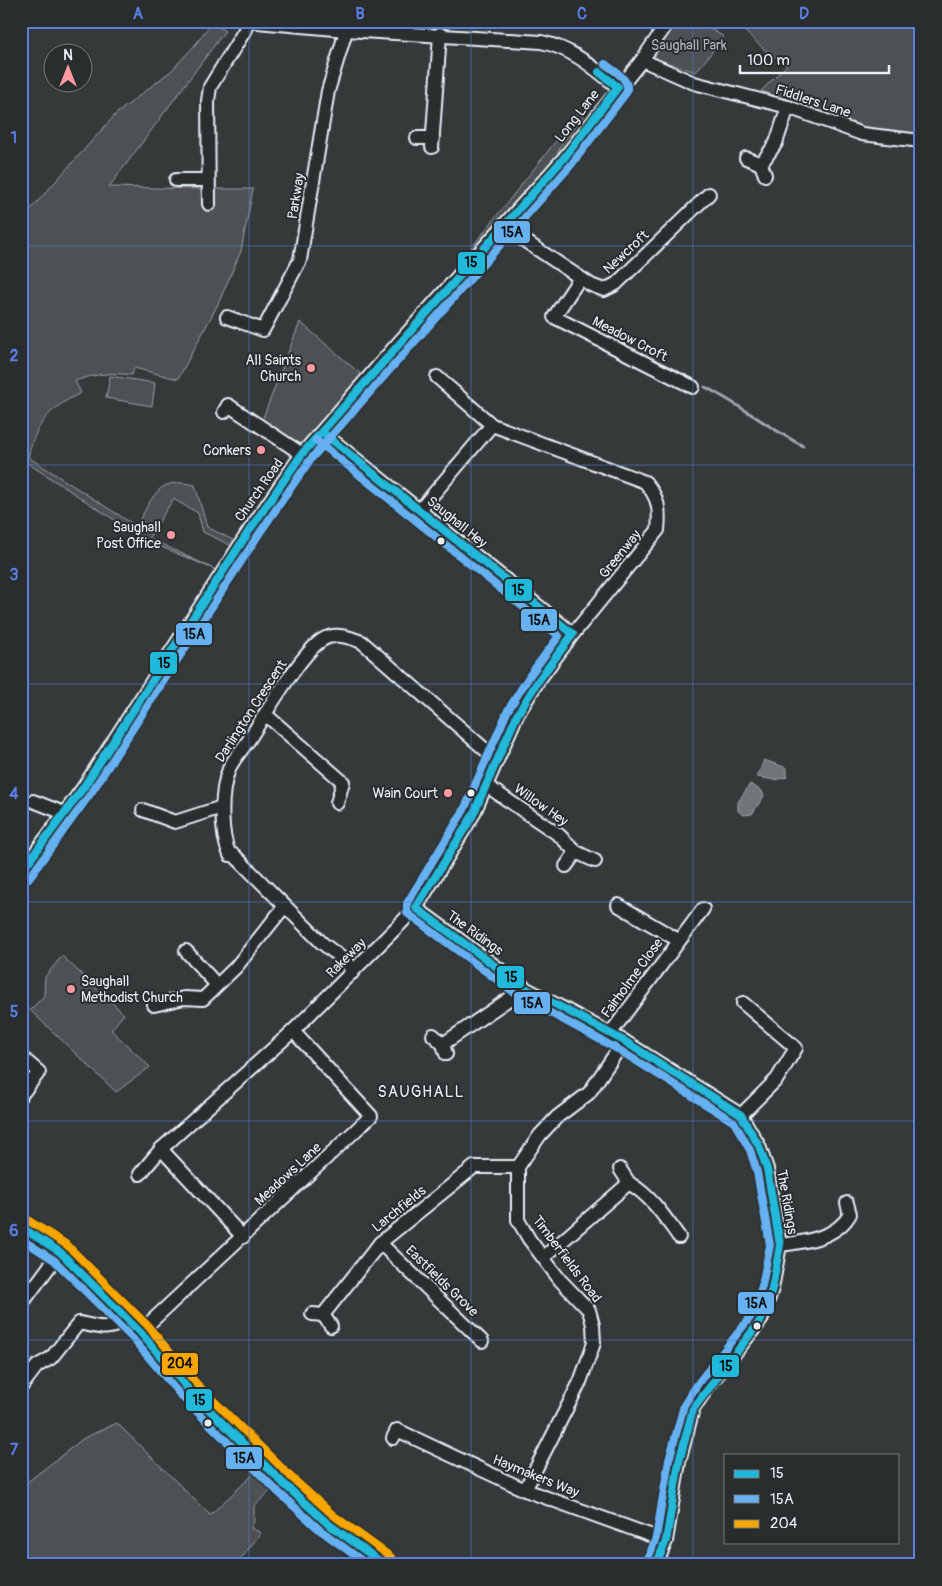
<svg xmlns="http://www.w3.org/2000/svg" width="942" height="1586" font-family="Pangolin,sans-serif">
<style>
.green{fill:#4d5152;stroke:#9aa1a5}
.water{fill:#707579;stroke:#a0a7ac}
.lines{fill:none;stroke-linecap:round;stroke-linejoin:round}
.stream{stroke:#a0a7ac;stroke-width:3}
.minor-casing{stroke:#e8f1f8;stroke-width:16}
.minor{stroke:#2a2d2e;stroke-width:12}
.bus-1-casing{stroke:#2a2d2e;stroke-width:11}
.bus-2-casing{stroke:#2a2d2e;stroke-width:11}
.bus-3-casing{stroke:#2a2d2e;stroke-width:11}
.bus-1{stroke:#20b9da;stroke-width:8}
.bus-2{stroke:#66b1f2;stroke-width:8}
.bus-3{stroke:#f7a600;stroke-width:8}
.grid{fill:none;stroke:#5a7fe2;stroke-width:1;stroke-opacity:0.55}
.poi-dot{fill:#ff9aa2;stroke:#2a2d2e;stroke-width:2}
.bus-dot{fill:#e8f1f8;stroke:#2a2d2e;stroke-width:2}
.labels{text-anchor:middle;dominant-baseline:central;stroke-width:4;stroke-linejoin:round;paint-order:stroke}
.park-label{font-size:14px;fill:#b2b9be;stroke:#2a2d2e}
.street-label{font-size:14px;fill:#e8f1f8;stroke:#2a2d2e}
.poi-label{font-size:14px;fill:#e8f1f8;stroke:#2a2d2e;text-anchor:end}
.quarter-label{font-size:16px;letter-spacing:1px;fill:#e8f1f8;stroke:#2a2d2e}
.line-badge{stroke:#2a2d2e;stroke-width:2}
.pale-badge-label{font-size:14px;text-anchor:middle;font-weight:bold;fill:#111}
.neatline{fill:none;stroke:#5a7fe2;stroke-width:2}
.grid-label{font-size:16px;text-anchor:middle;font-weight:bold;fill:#5a7fe2}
</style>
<rect width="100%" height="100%" fill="#35393a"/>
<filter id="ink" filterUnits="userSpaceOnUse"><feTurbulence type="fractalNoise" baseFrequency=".02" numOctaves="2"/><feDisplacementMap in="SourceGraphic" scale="10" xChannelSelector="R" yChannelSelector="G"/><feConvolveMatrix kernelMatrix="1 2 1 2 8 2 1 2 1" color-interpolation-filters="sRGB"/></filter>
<g filter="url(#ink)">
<!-- green -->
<g class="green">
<path d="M678 21H698L724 37 696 72 656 59 654 52Z"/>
<path d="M741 21H921V135L870 129 761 91 787 65 765 50 738 25Z"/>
<path d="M212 22 225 31 109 187 201 189 202 205 215 204V189H253L241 251 218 304 178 379 134 368 132 375C110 372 95 374 75 381L81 393C48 409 37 422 28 457L136 526C154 497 156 476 195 485L207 527 233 540 232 546 203 532 198 513 173 499 149 538 216 570 147 541 21 459V220L116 114 172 70 195 45Z"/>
<path d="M579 112 583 117 560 147 556 158 455 274 449 276Z"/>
<path d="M300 322 363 376 302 448 261 423Z"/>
<path d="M110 376 155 383 152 406 106 398Z"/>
<path d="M62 956 124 1014 111 1030 150 1067 116 1092 30 1010 44 996 45 977Z"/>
<path d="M117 1423 210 1515 258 1470 277 1485 254 1506V1521L251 1528 261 1533 236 1565H33L21 1554V1487L84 1438Z"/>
</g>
<!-- water -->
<g class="water">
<path d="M764 760 787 768V777L775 780 757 777Z"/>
<path d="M750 784 762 791 764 796 752 814 744 815 738 811V802Z"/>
</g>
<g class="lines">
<!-- stream -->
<g class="stream">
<path d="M67 21H71"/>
<path d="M705 387C739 404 769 428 803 446"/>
</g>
<!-- minor casing -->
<g class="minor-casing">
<g id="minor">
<path d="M246 21 346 30 541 42C572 48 594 68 618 87"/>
<path d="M642 60 694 83 788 107 862 134 921 141"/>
<path d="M417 138H433"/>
<path d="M432 147 440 34"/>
<path d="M746 158 761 164"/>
<path d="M765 175 761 164 776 143 788 107"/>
<path d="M176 180H208"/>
<path d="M209 204 208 101 210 87 245 30 247 21"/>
<path d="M504 227 591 285 604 290 616 284 709 194"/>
<path d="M580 278 554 317 693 387"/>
<path d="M227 317 263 330 300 260 328 91 349 21"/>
<path d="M224 412 228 405 302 454"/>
<path d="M322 432 573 634"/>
<path d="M419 511 492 425"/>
<path d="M265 714 343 782 337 803"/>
<path d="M487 786 559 835 576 852 595 861"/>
<path d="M33 801 64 813"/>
<path d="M143 810 175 822 222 807"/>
<path d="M566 866 576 852"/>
<path d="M21 872 83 788 251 528 302 454 393 349 564 158 642 60 669 21"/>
<path d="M618 905 678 940"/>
<path d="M416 908 525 988 624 1041 741 1115 759 1146 767 1169 780 1245 772 1289 761 1320 707 1388 693 1409 679 1462 666 1541 656 1565"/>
<path d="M186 951 216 984"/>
<path d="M352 973 348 963 322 943 234 855H230C220 834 220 792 229 769 233 759 242 750 248 741 263 718 301 653 322 640 335 632 349 637 362 642L497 760"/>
<path d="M154 1005 184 998 203 999 236 967 284 907"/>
<path d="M610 1034 703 909"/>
<path d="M433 1035 443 1044"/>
<path d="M446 1054 443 1044 525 988"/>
<path d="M21 1095 39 1072 25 1060"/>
<path d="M741 1115 777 1079 796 1048 743 1003"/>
<path d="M161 1149 243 1237"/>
<path d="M620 1169 629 1183"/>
<path d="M140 1174 161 1149 293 1031 416 908 473 815 517 715 538 681 573 634 658 530C660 510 659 498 645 482L492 425 437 377"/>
<path d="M21 1227 60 1252 140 1332 189 1390 284 1484 327 1523 385 1565"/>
<path d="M380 1243 482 1341"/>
<path d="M780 1245C805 1242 837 1238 850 1214L847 1203"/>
<path d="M544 1257 629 1183C651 1196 664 1216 679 1237"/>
<path d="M21 1305 60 1252"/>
<path d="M312 1314 323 1315 380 1243 474 1167H518"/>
<path d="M323 1315 331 1326"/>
<path d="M140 1332 371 1116 293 1031"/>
<path d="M21 1387 37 1366 51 1358 79 1323C96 1326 114 1334 124 1317"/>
<path d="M393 1438 397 1430 525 1490 666 1541"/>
<path d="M525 1490 580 1382 594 1343 593 1325 589 1310 560 1280 529 1239 518 1220V1167L540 1135 557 1117 589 1093 624 1041"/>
</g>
</g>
<!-- minor -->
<use href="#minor" class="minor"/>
<!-- bus-1 casing -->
<g class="bus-1-casing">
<g id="bus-1">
<path d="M322 432 573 634 538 681 517 715 473 815 416 908 525 988 624 1041 741 1115 759 1146 767 1169 780 1245 772 1289 761 1320 693 1409 679 1462 666 1541 656 1565"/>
<path d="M21 872 83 788 251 528 302 454 564 158 618 87 599 72"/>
<path d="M21 1227 60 1252 140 1332 189 1390 284 1484 327 1523 385 1565"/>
</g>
</g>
<!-- bus-2 casing -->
<g class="bus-2-casing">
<g id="bus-2">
<path d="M316 440 559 636 530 675 508 710 464 810 407 903V913L519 996 619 1050 734 1122 750 1150 757 1172 770 1245 762 1286 752 1315 699 1382 684 1405 669 1460 656 1538 647 1561"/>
<path d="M29 878 91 793 259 534 310 460 571 165 626 93C632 80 614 71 605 64"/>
<path d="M21 1239 54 1260 133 1339 182 1397 277 1491 320 1530 368 1565"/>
</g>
</g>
<!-- bus-3 casing -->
<g class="bus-3-casing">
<path id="bus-3" d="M26 1219 67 1245 147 1325 196 1383 291 1477 333 1515 391 1557"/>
</g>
<!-- bus-1 -->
<use href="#bus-1" class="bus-1"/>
<!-- bus-2 -->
<use href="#bus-2" class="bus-2"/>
<!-- bus-3 -->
<use href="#bus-3" class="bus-3"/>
</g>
</g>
<!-- grid -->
<path class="grid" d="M249 21V1565M471 21V1565M693 21V1565M21 246H921M21 465H921M21 684H921M21 902H921M21 1121H921M21 1340H921"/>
<!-- markers -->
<g class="poi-dot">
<circle cx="311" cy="368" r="5"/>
<circle cx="261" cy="450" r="5"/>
<circle cx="171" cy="535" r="5"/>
<circle cx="448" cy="793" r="5"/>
<circle cx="71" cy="989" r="5"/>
</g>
<g class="bus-dot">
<circle cx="441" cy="541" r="4.5"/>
<circle cx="471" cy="793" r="4.5"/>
<circle cx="757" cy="1326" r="4.5"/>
<circle cx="208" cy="1423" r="4.5"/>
</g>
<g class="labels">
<!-- park labels -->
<g class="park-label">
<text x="689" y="45">Saughall Park</text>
</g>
<!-- street labels -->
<g class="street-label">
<text transform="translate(813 101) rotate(18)">Fiddlers Lane</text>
<text transform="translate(577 116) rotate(-52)">Long Lane</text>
<text transform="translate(296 196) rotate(-81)">Parkway</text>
<text transform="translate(626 252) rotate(-43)">Newcroft</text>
<text transform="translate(630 339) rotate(27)">Meadow Croft</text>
<text transform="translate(259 490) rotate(-55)">Church Road</text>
<text transform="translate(457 522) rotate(39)">Saughall Hey</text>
<text transform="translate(620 554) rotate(-51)">Greenway</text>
<text transform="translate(251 711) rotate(-57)">Darlington Crescent</text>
<text transform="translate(541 805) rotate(35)">Willow Hey</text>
<text transform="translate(475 933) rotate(36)">The Ridings</text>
<text transform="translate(346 958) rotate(-45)">Rakeway</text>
<text transform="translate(632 978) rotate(-54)">Fairholme Close</text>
<text transform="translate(288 1174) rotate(-43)">Meadows Lane</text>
<text transform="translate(787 1202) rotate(80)">The Ridings</text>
<text transform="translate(399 1209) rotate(-39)">Larchfields</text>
<text transform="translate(567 1259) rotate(53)">Timberfields Road</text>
<text transform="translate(442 1281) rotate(44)">Eastfields Grove</text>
<text transform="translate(536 1476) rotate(22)">Haymakers Way</text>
</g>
<!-- poi labels -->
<g class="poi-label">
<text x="301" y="360">All Saints<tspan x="301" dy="16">Church</tspan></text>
<text x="251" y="450">Conkers</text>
<text x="161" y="527">Saughall<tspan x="161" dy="16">Post Office</tspan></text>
<text x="438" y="793">Wain Court</text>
<text x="81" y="981" text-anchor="start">Saughall<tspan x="81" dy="16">Methodist Church</tspan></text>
</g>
<!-- quarter labels -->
<g class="quarter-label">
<text x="421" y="1092">SAUGHALL</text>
</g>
</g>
<g class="line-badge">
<rect x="493" y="220" width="38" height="24" rx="5" fill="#66b1f2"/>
<rect x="457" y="251" width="29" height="24" rx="5" fill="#20b9da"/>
<rect x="504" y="578" width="29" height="24" rx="5" fill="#20b9da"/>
<rect x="520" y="608" width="38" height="24" rx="5" fill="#66b1f2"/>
<rect x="175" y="622" width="38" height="24" rx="5" fill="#66b1f2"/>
<rect x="149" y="651" width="29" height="24" rx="5" fill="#20b9da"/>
<rect x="496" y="965" width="29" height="24" rx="5" fill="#20b9da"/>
<rect x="513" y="991" width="38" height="24" rx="5" fill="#66b1f2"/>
<rect x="737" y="1291" width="38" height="24" rx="5" fill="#66b1f2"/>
<rect x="161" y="1352" width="38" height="24" rx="5" fill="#f7a600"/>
<rect x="711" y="1354" width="29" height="24" rx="5" fill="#20b9da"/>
<rect x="185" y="1388" width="28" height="24" rx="5" fill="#20b9da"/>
<rect x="225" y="1446" width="38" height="24" rx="5" fill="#66b1f2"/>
</g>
<g class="pale-badge-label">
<text x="512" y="237">15A</text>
<text x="471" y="267">15</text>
<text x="518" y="595">15</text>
<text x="539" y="625">15A</text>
<text x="194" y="639">15A</text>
<text x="164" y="668">15</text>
<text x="511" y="982">15</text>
<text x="532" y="1008">15A</text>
<text x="756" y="1308">15A</text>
<text x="180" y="1368">204</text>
<text x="726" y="1371">15</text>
<text x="199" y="1405">15</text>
<text x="244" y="1463">15A</text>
</g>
<!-- margin -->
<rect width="942" height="1586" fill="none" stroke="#2a2d2e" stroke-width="55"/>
<!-- legend -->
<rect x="724" y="1454" width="175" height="90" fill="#2a2d2e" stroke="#767b7f"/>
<rect x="734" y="1470" width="25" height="8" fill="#20b9da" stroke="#767b7f"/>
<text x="770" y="1478" font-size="15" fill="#e8f1f8">15</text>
<rect x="734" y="1495" width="25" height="8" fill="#66b1f2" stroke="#767b7f"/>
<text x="770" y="1504" font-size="15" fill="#e8f1f8">15A</text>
<rect x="734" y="1520" width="25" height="8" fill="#f7a600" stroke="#767b7f"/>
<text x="770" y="1528" font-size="15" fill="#e8f1f8">204</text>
<!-- north arrow -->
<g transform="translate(68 68)"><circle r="24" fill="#2a2d2e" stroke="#767b7f"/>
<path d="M0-4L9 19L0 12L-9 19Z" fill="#ff9aa2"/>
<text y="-8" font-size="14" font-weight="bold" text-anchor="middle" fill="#e8f1f8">N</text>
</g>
<!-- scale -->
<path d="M740 65v8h149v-8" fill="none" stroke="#e8f1f8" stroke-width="2.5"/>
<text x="747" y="65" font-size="15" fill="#e8f1f8" stroke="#2a2d2e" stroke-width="4" paint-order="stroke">100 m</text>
<rect x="28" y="28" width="886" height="1530" class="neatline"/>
<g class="grid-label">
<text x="138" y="19">A</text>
<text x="360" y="19">B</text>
<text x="582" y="19">C</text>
<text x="804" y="19">D</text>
<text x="14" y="143">1</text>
<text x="14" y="361">2</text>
<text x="14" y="580">3</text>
<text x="14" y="799">4</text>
<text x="14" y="1017">5</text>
<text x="14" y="1236">6</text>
<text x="14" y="1455">7</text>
</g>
</svg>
